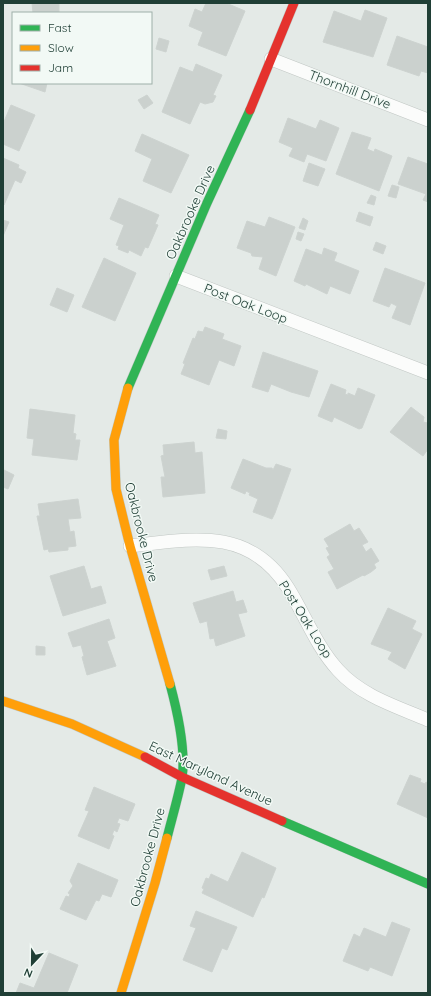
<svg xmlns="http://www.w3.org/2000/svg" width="431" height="996" font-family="Quicksand,sans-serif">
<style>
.building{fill:#cbd1ce;stroke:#cdd3d0}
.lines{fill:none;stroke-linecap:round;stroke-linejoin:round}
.street-casing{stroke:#c1c7c4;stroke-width:14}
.fast-casing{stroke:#bfc8c4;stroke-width:10}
.slow-casing{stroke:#bfc8c4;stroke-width:10}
.jam-casing{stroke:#bfc8c4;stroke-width:10}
.street{stroke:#fbfcfb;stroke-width:13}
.fast{stroke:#30b455;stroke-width:9}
.slow{stroke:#ff9f0a;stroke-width:9}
.jam{stroke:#e5322d;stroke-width:9}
.labels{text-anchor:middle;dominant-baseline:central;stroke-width:3;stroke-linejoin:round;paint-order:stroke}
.street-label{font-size:13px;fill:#203f36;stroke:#f2f9f5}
</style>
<rect width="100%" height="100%" fill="#e4eae7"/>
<!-- building -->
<g class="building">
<path d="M32 3H59V13H33Z"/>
<path d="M206 3H226L245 11 226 56 198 45 203 32 189 26 195 9 202 12Z"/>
<path d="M365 10 387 18 373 57 323 42 334 11 361 21Z"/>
<path d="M397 36 428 47V73L421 71 419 76 387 65Z"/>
<path d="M159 38 169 41 166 52 156 49Z"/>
<path d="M196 64 222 75 213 95 216 96 213 102 205 104 200 102 190 124 162 112 180 67 193 72Z"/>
<path d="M19 83H47L45 92Z"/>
<path d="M147 95 153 103 144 109 138 100Z"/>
<path d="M11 105 35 115 19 151 3 144V124Z"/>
<path d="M288 118 316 129 320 120 339 128 326 161 307 154 304 162 289 156 293 148 279 142Z"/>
<path d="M352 132 371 138 367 149 374 152 375 149 392 156 379 191 336 174Z"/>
<path d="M142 134 189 155 171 193 143 181 152 159 135 151Z"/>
<path d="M408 157 428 164V202L423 200 426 194 398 184Z"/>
<path d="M3 158 19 165 18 168 26 172 21 183 15 180 4 205Z"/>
<path d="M309 163 325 169 318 186 303 181Z"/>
<path d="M392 185 399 187 396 198 388 196Z"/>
<path d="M371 195 376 197 374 205 367 203Z"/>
<path d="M119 198 159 215 155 224 158 225 148 248 145 247 141 256 129 250 128 253 118 249 119 246 116 245 124 225 110 219Z"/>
<path d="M359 212 373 217 370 226 356 221Z"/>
<path d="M269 217 295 227 276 276 259 269 263 257 252 256 251 253 237 248 247 221 265 227Z"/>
<path d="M303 218 308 221 305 230 299 228Z"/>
<path d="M3 220 9 222 3 236Z"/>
<path d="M298 232 304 234 301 241 296 239Z"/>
<path d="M376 242 386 246 383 254 373 250Z"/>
<path d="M324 248 337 253 334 261 359 271 350 294 330 286 327 294 306 284 305 286 294 281 306 249 322 255Z"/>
<path d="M104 258 136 273 115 321 82 307Z"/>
<path d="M385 268 425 283 410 325 392 318 397 306 391 303 389 307 373 301Z"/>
<path d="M57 288 74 295 67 312 50 305Z"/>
<path d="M205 327 224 334 222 339 241 346 234 366 219 360 209 385 181 374 185 364 183 363 193 338 195 339 198 331 203 332Z"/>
<path d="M263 352 318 371 309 397 291 392 271 384 268 392 252 387Z"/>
<path d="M331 384 346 390 345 394 348 395V393L355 396 358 388 375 395 362 428 359 429 334 417 332 422 318 416Z"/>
<path d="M411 407 424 417 423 422 428 423V449L423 456 390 432Z"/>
<path d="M30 409 75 415 73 433 76 434 75 440H80L77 460 32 455 34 439 27 438Z"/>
<path d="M218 429 227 431 226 439 216 438Z"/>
<path d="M194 442 195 453 202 452 205 493 163 497 161 477H165L161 456 164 455 163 445Z"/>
<path d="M243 459 266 468H272L273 470 276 464 291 469 275 513 272 519 253 512 258 499 249 495 250 493 246 491 245 494 231 488Z"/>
<path d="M4 470 14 475 8 489 3 487Z"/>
<path d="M78 499 81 518 68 519 70 532 74 531 76 546 68 547V550L49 552 48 549 44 550 37 516H40L38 504Z"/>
<path d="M350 524 354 531 359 528 368 542 362 545 366 552 371 548 379 561 374 564 376 568 371 572 364 576 363 575 337 589 328 572 334 569 327 557 330 555 326 548 329 547 324 539Z"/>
<path d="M84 566 91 589 101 586 106 603 63 616 50 576Z"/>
<path d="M224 566 227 576 211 580 208 570Z"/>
<path d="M233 591 236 602 243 600 247 612 238 614 245 636 216 646 214 638 210 639 207 621 200 623 193 603Z"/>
<path d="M388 608 416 621 412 629 422 634 405 669 388 659 392 652 371 644Z"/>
<path d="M109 619 115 638 107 641 116 666 87 675 82 657 84 656 81 645 73 647 68 633Z"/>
<path d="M36 646 45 647V655H36Z"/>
<path d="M410 775 421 779 420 782 425 784 426 782 428 783V818L397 804Z"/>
<path d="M94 787 135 804 128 821 119 818 117 823 120 824 117 832 114 830 112 835 114 836 109 849 78 836 89 811 85 810Z"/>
<path d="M242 852 276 868 264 898 262 897 253 917 202 893 204 889 202 888 206 878 209 879 211 874 228 882Z"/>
<path d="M78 863 118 880 111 897 102 894 99 901 96 900 86 920 60 909 66 896 69 897 70 894 68 893 73 886 70 881Z"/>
<path d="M196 911 237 927 227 950 222 948 212 972 183 960 196 928 190 926Z"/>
<path d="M392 922 410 929 392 976 370 967 368 971 343 961 354 934 360 937 364 928 386 937Z"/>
<path d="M49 953 78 965 67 993H16L20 983 34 988Z"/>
</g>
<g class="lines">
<!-- street casing -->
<g class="street-casing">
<g id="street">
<path d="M271 59 428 120"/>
<path d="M176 276 428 373"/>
<path d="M130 546C191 539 249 526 288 588 305 615 316 646 338 670 361 696 398 707 428 720"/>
</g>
</g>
<!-- fast casing -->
<g class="fast-casing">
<g id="fast">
<path d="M128 388 207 203 250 110"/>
<path d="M282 821 428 884"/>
<path d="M167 838C172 818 178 798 182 778 186 752 177 710 170 684"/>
</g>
</g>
<!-- slow casing -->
<g class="slow-casing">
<g id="slow">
<path d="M128 388 114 440 116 489 130 546 170 684"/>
<path d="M3 701 72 724 145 757"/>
<path d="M121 993 155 883 167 838"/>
</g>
</g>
<!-- jam casing -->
<g class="jam-casing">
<g id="jam">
<path d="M250 110 294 3"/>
<path d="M145 757 182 777 282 821"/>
</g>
</g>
<!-- street -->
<use href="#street" class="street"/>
<!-- fast -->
<use href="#fast" class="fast"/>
<!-- slow -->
<use href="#slow" class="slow"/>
<!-- jam -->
<use href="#jam" class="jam"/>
</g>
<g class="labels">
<!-- street labels -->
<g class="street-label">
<text transform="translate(350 89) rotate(21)">Thornhill Drive</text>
<text transform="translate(190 212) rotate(-66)">Oakbrooke Drive</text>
<text transform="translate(246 303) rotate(21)">Post Oak Loop</text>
<text transform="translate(142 532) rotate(76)">Oakbrooke Drive</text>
<text transform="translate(306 619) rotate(58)">Post Oak Loop</text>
<text transform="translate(211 773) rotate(25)">East Maryland Avenue</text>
<text transform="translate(147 857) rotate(-75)">Oakbrooke Drive</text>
</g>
</g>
<!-- border -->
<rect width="431" height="996" fill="none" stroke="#203f36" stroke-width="8"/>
<!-- legend -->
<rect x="12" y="12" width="140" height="72" fill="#f2f9f5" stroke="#9eafa9"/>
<rect x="20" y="25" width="20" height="6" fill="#30b455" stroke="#9eafa9"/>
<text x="48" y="32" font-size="12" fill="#203f36">Fast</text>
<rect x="20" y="45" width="20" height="6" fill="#ff9f0a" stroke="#9eafa9"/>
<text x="48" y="52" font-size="12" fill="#203f36">Slow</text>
<rect x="20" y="65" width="20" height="6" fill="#e5322d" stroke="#9eafa9"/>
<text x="48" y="72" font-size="12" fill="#203f36">Jam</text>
<!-- north arrow -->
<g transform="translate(32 964) rotate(202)" stroke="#f2f9f5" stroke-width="3" paint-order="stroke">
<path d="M0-3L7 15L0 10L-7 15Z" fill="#203f36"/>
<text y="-6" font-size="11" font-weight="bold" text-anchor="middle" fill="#203f36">N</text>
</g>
</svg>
